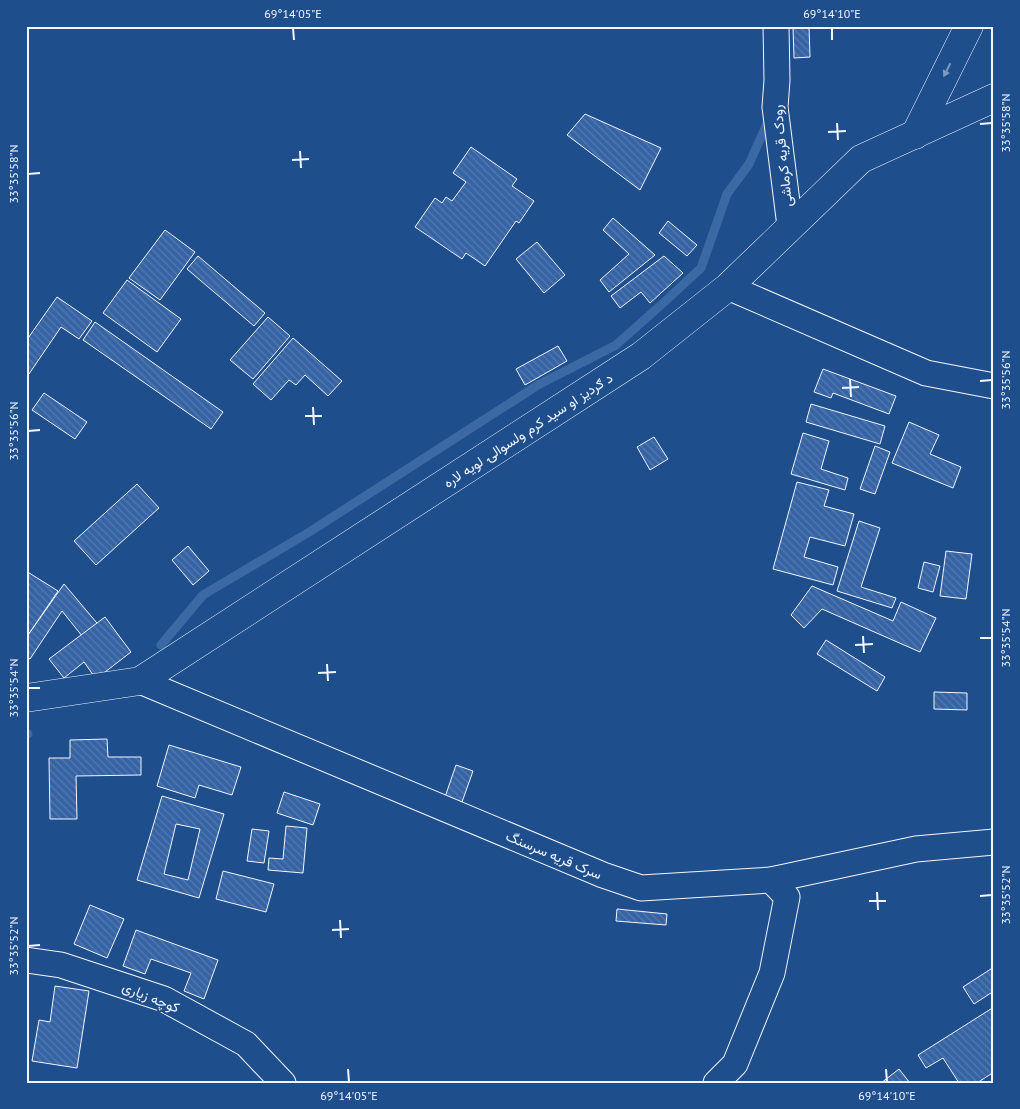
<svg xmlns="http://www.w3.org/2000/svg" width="1020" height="1109" font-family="'PT Sans',Vazirmatn,sans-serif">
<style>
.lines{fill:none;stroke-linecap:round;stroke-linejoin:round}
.stream{stroke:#3b69a3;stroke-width:9}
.building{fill:url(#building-back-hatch);stroke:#f2f6ff;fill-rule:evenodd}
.street-casing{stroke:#f2f6ff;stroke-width:27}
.secondary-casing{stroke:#f2f6ff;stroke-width:29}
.highway-casing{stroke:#f2f6ff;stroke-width:29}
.street{stroke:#1f4e8c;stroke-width:25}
.secondary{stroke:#1f4e8c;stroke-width:28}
.highway{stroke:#1f4e8c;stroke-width:28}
.oneway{fill:#7e9ac0}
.ticks{fill:none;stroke:#f2f6ff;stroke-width:2}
.labels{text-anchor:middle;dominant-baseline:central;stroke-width:4;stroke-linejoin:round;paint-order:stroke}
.street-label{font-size:14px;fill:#f2f6ff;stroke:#1f4e8c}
.neatline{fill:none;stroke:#f2f6ff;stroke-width:2}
.ticks-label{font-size:12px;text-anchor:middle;fill:#f2f6ff}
</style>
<defs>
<pattern id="building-back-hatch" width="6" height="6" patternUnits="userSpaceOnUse" patternTransform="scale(1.25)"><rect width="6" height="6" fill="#3563a3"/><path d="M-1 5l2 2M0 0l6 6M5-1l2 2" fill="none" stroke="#537ab1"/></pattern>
</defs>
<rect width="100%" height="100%" fill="#1f4e8c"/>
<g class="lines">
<!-- stream -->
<g class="stream">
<path d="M161 645 203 595 311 531 538 385 616 345 661 305 701 268 727 194 749 164 770 117"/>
<path d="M26 735 28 734"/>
</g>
</g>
<!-- building -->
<g class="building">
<path d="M809 27 810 57 794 58 793 28Z"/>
<path d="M585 114 661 148 640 190 567 135Z"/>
<path d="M471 147 517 179 512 186 534 201 519 223 516 221 485 266 466 253 462 259 415 227 435 198 442 203 446 197 452 201 466 182 453 173Z"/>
<path d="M613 218 655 255 609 292 600 280 629 254 603 230Z"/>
<path d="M668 221 697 245 687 256 659 233Z"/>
<path d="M165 230 195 252 160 300 129 278Z"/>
<path d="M537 242 565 275 544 293 516 259Z"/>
<path d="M198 256 265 313 254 326 187 269Z"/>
<path d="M664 256 683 273 650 303 641 292 620 308 611 296Z"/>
<path d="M127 280 181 319 157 352 103 313Z"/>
<path d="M57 297 92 321 79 339 61 327 29 374 26 372V341Z"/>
<path d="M268 317 290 336 253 379 230 360Z"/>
<path d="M95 322 223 412 211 429 83 340Z"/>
<path d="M293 338 342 381 328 396 305 375 296 385 289 380 271 400 253 384Z"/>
<path d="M558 346 567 361 525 385 516 369Z"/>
<path d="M823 369 896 396 889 414 833 393 831 398 814 392Z"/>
<path d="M44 393 87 422 75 439 32 410Z"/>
<path d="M811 404 885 426 880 444 806 422Z"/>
<path d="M909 422 939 435 930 454 961 467 953 488 892 463Z"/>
<path d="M803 433 829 441 821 469 848 478 845 490 791 474Z"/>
<path d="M654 437 668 459 650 470 637 447Z"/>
<path d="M875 446 890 452 875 494 860 489Z"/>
<path d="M797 482 829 490 824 506 854 514 845 546 810 537 804 557 838 567 833 585 773 569Z"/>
<path d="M137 484 159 508 96 565 74 541Z"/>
<path d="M859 521 880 528 861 587 896 598 892 608 837 591Z"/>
<path d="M188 546 209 571 193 585 172 560Z"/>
<path d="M946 551 972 554 966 599 940 596Z"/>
<path d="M924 562 940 566 933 592 918 588Z"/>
<path d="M26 571 58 591 26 638Z"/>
<path d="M64 584 102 629 87 642 62 611 30 659 26 657V638Z"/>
<path d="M812 586 893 621 901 602 936 618 920 652 822 609 804 628 791 615Z"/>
<path d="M105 617 131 652 96 679 84 662 64 678 49 659Z"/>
<path d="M826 640 885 677 877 691 817 654Z"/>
<path d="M934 692 967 693V710L934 709Z"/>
<path d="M107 739 108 757H141V775L76 776 77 819H50L49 758H70V740Z"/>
<path d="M169 745 241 767 232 795 199 785 195 798 157 786Z"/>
<path d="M456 765 473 771 462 802 445 797Z"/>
<path d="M284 792 320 804 313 825 277 813Z"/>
<path d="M162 796 224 814 199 898 137 880ZM176 824 200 829 188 880 164 874Z"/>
<path d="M286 826 307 828 303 873 268 870 269 858 283 859Z"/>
<path d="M252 829 269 831 264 863 247 861Z"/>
<path d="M223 871 274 884 266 912 216 899Z"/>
<path d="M90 905 124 919 107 958 74 944Z"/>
<path d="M617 909 667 914 666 925 616 921Z"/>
<path d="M136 930 218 960 204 999 184 991 191 973 151 959 145 974 123 966Z"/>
<path d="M994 967V991L974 1004 963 987Z"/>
<path d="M55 986 89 991 77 1068 32 1061 39 1020 50 1022Z"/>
<path d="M994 1007V1072L977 1083H959L943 1058 926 1068 918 1055Z"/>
<path d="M899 1069 910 1083H881Z"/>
</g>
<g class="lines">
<!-- street casing -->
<g class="street-casing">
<g id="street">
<path d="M776 26 777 80 775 107 790 226"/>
<path d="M728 287 926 373 994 386"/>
<path d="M140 681 603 875 641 888 771 880 916 849 994 842"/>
<path d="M26 960 61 965 164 999 246 1044 283 1083"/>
<path d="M716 1083 735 1064 772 973 787 897 771 880"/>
</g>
</g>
<!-- secondary casing -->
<g class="secondary-casing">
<path id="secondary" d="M915 135 969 26"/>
</g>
<!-- highway casing -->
<g class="highway-casing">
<path id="highway" d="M26 698 140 681 641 356 728 287 861 159 994 98"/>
</g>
<!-- street -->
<use href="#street" class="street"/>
<!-- secondary -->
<use href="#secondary" class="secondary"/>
<!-- highway -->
<use href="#highway" class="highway"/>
</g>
<!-- one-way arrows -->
<defs><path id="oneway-solid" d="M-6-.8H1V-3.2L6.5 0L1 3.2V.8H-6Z" transform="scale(1.25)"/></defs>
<use class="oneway" href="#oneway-solid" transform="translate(947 70) rotate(117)"/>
<!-- ticks -->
<path class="ticks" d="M293 28 294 40M832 28V40M837 123 838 140M980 124 992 123M828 132 846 131M300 151 301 168M292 160 309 159M28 174 40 173M850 379 851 397M980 381 992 380M842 388 859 387M313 407 314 425M305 416H322M28 431 40 430M863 636 864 653M980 638H992M855 645 873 644M327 664 328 681M318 673 336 672M28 688H40M877 892 878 910M980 896 992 895M869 901H886M340 920 341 938M332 930 349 929M28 946 40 945M348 1069 349 1082M886 1069 887 1082"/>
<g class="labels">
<!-- street labels -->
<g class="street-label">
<text transform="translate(782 156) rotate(-96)">رودک قریه کرماشی</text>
<text transform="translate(528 430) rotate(-33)">د ګردیز او سید کرم ولسوالۍ لویه لاره</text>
<text transform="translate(554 855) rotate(23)">سرک قریه سرسنگ</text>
<text transform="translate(151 997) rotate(22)">کوچه زیاری</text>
</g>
</g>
<!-- border -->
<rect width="1020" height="1109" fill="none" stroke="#1f4e8c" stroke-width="55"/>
<rect x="28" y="28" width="964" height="1054" class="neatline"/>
<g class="ticks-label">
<text x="293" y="18">69°14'05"E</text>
<text x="832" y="18">69°14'10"E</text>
<text transform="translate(1006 123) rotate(-90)" y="4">33°35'58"N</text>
<text transform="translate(14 174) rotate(-90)" y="4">33°35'58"N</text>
<text transform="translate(1006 380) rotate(-90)" y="4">33°35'56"N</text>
<text transform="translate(14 431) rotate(-90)" y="4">33°35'56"N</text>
<text transform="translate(1006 638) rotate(-90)" y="4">33°35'54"N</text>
<text transform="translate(14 688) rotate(-90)" y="4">33°35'54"N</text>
<text transform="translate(1006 895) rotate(-90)" y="4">33°35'52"N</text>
<text transform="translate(14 946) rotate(-90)" y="4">33°35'52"N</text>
<text x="349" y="1100">69°14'05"E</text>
<text x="887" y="1100">69°14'10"E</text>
</g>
</svg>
